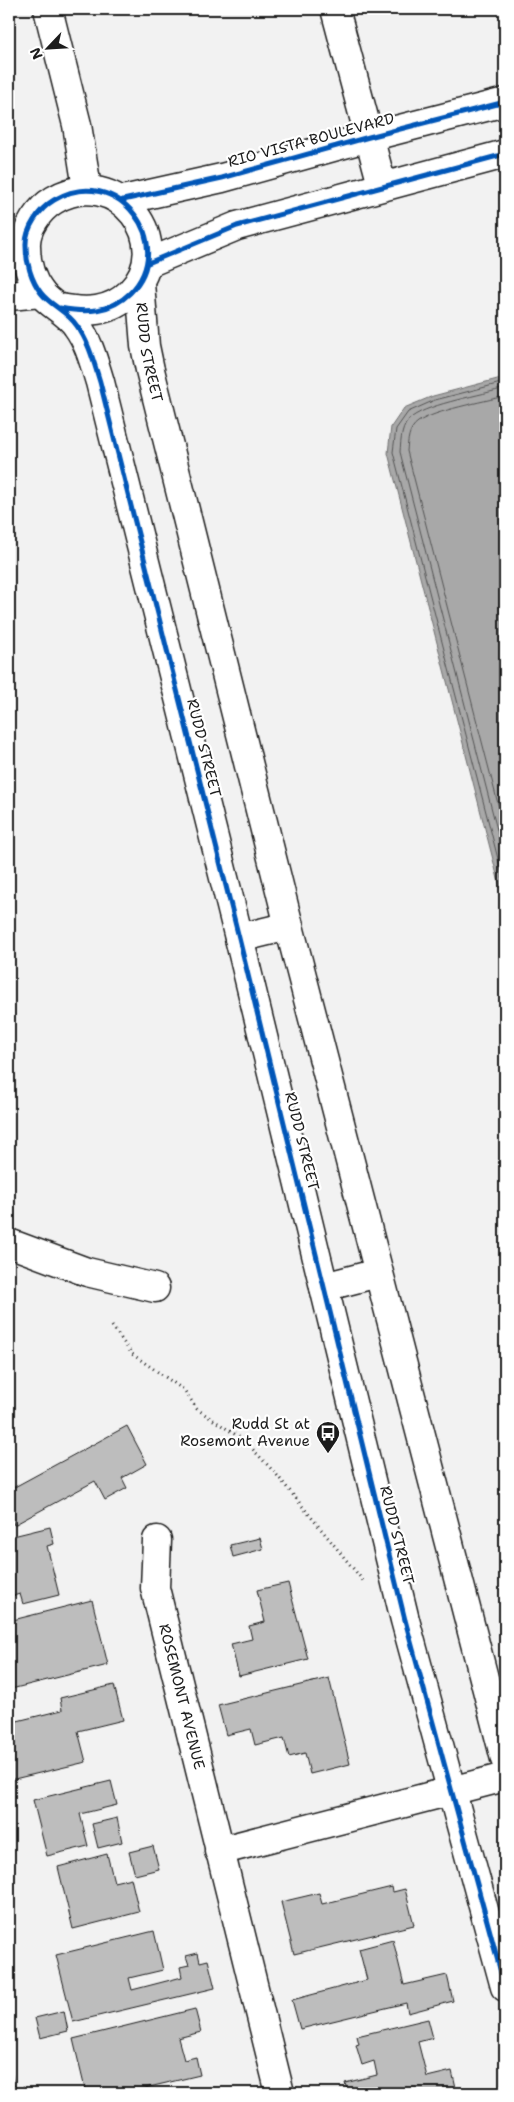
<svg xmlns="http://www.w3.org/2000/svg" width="514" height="2102" font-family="'Shantell Sans',sans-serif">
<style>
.water{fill:#a8a8a8;stroke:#707070}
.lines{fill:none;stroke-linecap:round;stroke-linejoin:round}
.shore{stroke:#545454;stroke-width:1}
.building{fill:#bdbdbd;stroke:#1c1c1c}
.minor-casing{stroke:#1c1c1c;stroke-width:31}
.path{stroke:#1c1c1c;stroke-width:3;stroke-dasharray:1 4;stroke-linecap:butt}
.minor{stroke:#fff;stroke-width:28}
.cycleway-casing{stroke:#fff;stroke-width:8}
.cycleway{stroke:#0057b8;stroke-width:5}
.labels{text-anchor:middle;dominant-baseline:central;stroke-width:4.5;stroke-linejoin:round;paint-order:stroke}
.street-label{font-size:15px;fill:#1c1c1c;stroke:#fff}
.poi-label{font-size:15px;fill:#1c1c1c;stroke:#fff;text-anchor:end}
</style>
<rect width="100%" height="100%" fill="#f2f2f2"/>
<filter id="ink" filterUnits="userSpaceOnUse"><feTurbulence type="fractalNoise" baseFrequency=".02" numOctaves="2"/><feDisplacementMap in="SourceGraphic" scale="10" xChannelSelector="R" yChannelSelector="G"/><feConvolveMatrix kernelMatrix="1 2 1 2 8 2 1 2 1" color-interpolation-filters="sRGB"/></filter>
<g filter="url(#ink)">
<!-- water -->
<g class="water">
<path d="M505 377V906L388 453 391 427 404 408 433 396Z"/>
<path d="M9 2063 16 2093H9Z"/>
</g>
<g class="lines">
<!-- shore -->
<g class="shore">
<path d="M505 382 435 400 408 412 396 429 393 452 505 886"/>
<path d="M505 388C482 395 431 403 412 417 401 425 401 440 400 452L505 861"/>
<path d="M505 396C482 402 436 410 418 422 408 429 408 441 407 451L505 831"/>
</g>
</g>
<!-- building -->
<g class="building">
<path d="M127 1426 147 1464 122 1478 127 1488 105 1500 95 1481 14 1525 12 1520 9 1522V1490Z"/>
<path d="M50 1527 54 1544 47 1546 59 1595 23 1604 20 1594 9 1597V1537Z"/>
<path d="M260 1538 263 1549 233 1557 230 1545Z"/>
<path d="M288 1583 308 1659 239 1676 231 1644 252 1639 249 1626 265 1622 257 1590Z"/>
<path d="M92 1600 108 1665 11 1689 9 1679V1621Z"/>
<path d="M329 1678 350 1764 310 1774 305 1753 289 1757 284 1738 255 1745 251 1729 226 1735 218 1705Z"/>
<path d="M114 1685 123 1720 78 1731 86 1762 10 1780 9 1723 62 1710 60 1698Z"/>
<path d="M111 1781 117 1805 80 1814 88 1846 47 1856 33 1800Z"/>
<path d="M117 1818 122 1842 98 1848 92 1824Z"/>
<path d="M153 1846 159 1869 135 1875 129 1852Z"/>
<path d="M107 1854 114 1882 131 1878 139 1912 73 1929 58 1867Z"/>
<path d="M392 1887 393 1892 405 1889 414 1925 294 1954 281 1902 319 1893 322 1904Z"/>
<path d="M154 1931 163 1970 129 1978 132 1990 182 1977 180 1967 189 1965 186 1956 198 1953 200 1962 208 1960 215 1988 73 2022 56 1955Z"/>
<path d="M393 1940 404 1985 447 1975 453 2001 408 2013 406 2003 300 2029 292 2000 367 1980 359 1949Z"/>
<path d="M195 2009 201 2032 178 2038 184 2060 196 2057 200 2075 124 2093H86L73 2039Z"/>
<path d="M64 2011 68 2031 40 2038 35 2018Z"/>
<path d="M428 2019 433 2038 418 2042 427 2077 452 2071 457 2093H348L345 2083 377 2075 374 2061 362 2065 356 2045 359 2044 357 2036Z"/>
<path d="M213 2089 214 2093H195Z"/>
</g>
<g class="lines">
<!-- minor casing -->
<g class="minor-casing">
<g id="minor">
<path d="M48 9 77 125 87 188"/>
<path d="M335 9 382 185"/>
<path d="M123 200 222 178 369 137 505 102"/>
<path d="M148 263 237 226 505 154"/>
<path id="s1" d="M140 283 145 346 150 370 289 926 505 1759"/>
<path d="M9 296 41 293"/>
<path d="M60 308C86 313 110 313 130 293 179 244 117 162 54 200 39 209 25 229 26 246 26 262 31 280 41 293 50 305 68 312 77 326 89 342 94 363 100 382L239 938 405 1620 505 1987"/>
<path d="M239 938 289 926"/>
<path d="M9 1243 87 1272 155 1288"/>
<path d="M324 1287 378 1273"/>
<path id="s2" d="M157 1540 155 1588 280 2093"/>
<path d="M219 1851 505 1777"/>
</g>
</g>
<!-- path -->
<g class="path">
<path d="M112 1326 132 1354 184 1390 197 1409 245 1441 276 1474 365 1583"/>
<path d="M9 2092 27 2086"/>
</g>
<!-- minor -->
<use href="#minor" class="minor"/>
<!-- cycleway casing -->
<g class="cycleway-casing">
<g id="cycleway">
<path d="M123 200 222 178 369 137 505 102"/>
<path d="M148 263 237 226 505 154"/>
<path d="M60 308C86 313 110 313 130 293 179 244 117 162 54 200 39 209 25 229 26 246 26 262 31 280 41 293 50 305 68 312 77 326 89 342 94 363 100 382L239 938 405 1620 505 1987"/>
</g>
</g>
<!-- cycleway -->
<use href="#cycleway" class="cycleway"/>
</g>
</g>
<!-- icons -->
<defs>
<g id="bus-pin" transform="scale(1.25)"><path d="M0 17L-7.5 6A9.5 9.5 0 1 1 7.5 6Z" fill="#1c1c1c" stroke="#fff"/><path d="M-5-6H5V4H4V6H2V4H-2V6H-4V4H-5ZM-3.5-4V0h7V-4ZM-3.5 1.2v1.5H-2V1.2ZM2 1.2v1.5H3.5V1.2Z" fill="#fff"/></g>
</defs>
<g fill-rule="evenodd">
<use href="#bus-pin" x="328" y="1433"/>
</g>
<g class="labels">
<!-- street labels -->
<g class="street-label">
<text transform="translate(311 140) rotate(-15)">RIO VISTA BOULEVARD</text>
<text stroke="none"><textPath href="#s1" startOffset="70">RUDD STREET</textPath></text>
<text transform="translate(204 748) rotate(76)">RUDD STREET</text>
<text transform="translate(302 1141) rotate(76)">RUDD STREET</text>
<text transform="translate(397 1535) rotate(76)">RUDD STREET</text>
<text stroke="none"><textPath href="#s2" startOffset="160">ROSEMONT AVENUE</textPath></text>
</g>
<!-- poi labels -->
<g class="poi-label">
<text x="310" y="1424">Rudd St at<tspan x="310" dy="17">Rosemont Avenue</tspan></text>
</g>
</g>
<!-- margin -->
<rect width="514" height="2102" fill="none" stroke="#fff" stroke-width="30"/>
<rect x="15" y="15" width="484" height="2072" fill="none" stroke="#1c1c1c" stroke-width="2" filter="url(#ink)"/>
<!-- north arrow -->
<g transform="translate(48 48) rotate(245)" stroke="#ffffff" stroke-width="4" paint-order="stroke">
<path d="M0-4L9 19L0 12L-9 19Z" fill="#1c1c1c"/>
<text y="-8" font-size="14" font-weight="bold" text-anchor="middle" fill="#1c1c1c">N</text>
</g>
</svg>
